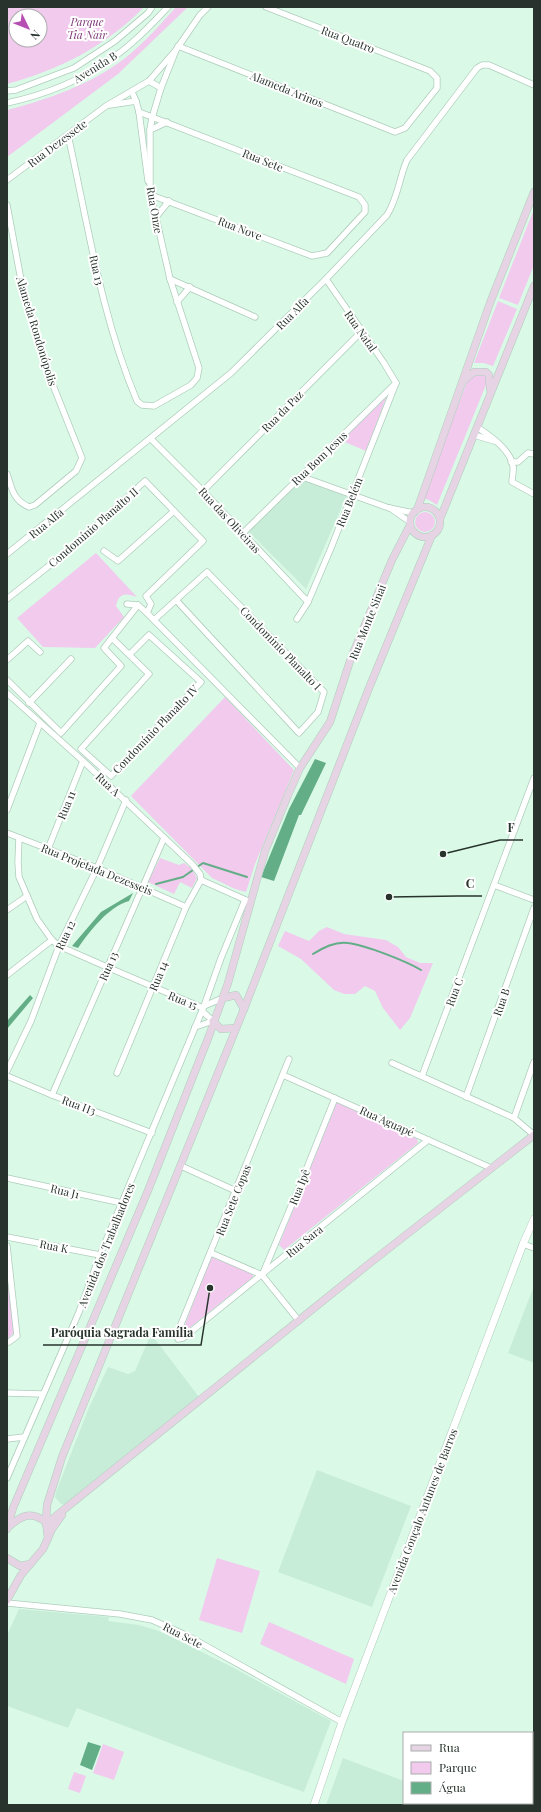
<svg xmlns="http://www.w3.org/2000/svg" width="541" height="1812" font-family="'Playfair Display',serif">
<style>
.built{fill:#c7ecd7}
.green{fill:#f1caee;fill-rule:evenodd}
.water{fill:#63ae87}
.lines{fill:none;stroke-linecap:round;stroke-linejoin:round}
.stream{stroke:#63ae87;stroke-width:2}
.minor-casing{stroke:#afcdbc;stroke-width:7}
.tertiary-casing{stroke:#afcdbc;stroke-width:8}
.secondary-casing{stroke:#afcdbc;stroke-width:8}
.minor{stroke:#fff;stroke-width:5.5}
.tertiary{stroke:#fff;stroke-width:7}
.secondary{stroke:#e6d4e4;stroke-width:7}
.labels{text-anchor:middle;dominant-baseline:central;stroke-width:4;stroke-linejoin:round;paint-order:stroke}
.park-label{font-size:11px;font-style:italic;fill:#7c3a79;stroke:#fff}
.street-label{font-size:11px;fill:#27332c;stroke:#fff}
.leader{fill:none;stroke:#27332c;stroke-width:1.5}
.callout-dot{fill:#27332c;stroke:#fff;stroke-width:1.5}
.callout-label{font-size:12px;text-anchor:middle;font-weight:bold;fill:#27332c;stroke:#fff;stroke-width:4;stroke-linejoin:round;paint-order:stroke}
</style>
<rect width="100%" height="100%" fill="#dafae7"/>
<!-- built -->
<g class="built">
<path d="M300 478 347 495 306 589 248 531Z"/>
<path d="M534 1286V1363L508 1353Z"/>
<path d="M151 1334 199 1397 65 1505 61 1504 55 1497 56 1492 88 1410 108 1367 128 1374 135 1371Z"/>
<path d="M317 1470 411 1506 372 1607 278 1572Z"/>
<path d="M19 1609 109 1617 108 1621 139 1625 159 1631 232 1667 331 1721 304 1792 220 1762 77 1708 68 1728 7 1706V1635Z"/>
<path d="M343 1758 404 1781V1803H464L469 1805H326Z"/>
</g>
<!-- green -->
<g class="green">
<path d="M7 7H144C106 46 59 70 7 84ZM16 16H40V40H16Z"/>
<path d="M176 7H188L118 74 7 157V110C49 99 89 85 124 59 143 44 160 25 176 7Z"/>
<path d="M534 209V265L518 305 499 298Z"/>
<path d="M498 301 517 309 493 366 484 363H474Z"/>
<path d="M474 375H484L488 380 437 505 429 500 423 498 468 379Z"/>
<path d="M388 393 366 451 340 440Z"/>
<circle cx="425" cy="522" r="10"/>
<path d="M96 553 137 597C126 593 119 592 116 606L124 617 95 648 43 647 17 618Z"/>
<path d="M225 697 294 770 255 864 246 892 235 889 212 878 131 796Z"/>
<path d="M160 858 179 865 184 863 191 868 197 878 192 888 180 882 174 894 148 882Z"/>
<path d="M327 927 344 934 386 940 398 947 406 957 420 963H433L410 1018 400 1030 383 1008 375 991 365 986 355 994H344L334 990 301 959 278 946 285 931 309 941 319 931Z"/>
<path d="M337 1102 417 1139 418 1143 284 1250 279 1245Z"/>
<path d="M211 1257 248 1271 253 1275V1277L188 1329 185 1330 184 1327Z"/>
<path d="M7 1270 15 1332 7 1339Z"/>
<path d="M217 1558 260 1571 242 1633 199 1620Z"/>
<path d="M269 1622 354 1659 346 1684 260 1644Z"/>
<path d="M103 1744 124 1752 114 1780 93 1773Z"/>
<path d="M74 1772 86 1776 80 1793 68 1789Z"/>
</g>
<!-- water -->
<g class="water">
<path d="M315 759 326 763 301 815H299L274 881 261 877 289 809Z"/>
<path d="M133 893 129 901C108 907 90 931 78 948L72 946 101 912Z"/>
<path d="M30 995 33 998 7 1029V1021Z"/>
<path d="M88 1742 101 1746 92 1770 80 1765Z"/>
</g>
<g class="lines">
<!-- stream -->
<g class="stream">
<path d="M156 884 183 877 203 863 247 877"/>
<path d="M313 954C323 948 335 941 348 943 365 945 406 961 421 970"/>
</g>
<!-- minor casing -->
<g class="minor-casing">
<g id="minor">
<path d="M178 46 395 132 405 128 437 88V78L430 71 266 7"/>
<path d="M149 81 161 88"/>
<path d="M7 91 16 90 74 68 115 41 148 13 152 7"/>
<path d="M132 92 136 101 139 112 148 181"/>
<path d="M7 103C44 95 80 81 111 59 132 45 151 25 168 7"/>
<path d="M110 105 136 101"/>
<path d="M139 112 359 197 365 205V212L327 253 312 256 151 195"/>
<path d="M150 130 167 122"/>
<path d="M68 135C88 224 101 316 137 401L142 405 154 406 191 385 197 378 199 368 170 279 150 191V130L152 118 161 88 176 50"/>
<path d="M7 180 106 106 149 81 176 50 200 15 208 7"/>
<path d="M7 205 21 280 45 365 82 458 76 471 35 505 29 507C13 500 12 489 7 474"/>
<path d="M156 217 169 201"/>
<path d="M170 279 255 317"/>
<path d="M326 279 384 363 396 383"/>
<path d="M177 302 190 287"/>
<path d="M477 427C490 436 510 449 513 466 514 471 512 477 512 482L534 494"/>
<path d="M474 435 494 441"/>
<path d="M151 439 203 491 308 602"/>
<path d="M511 462H518L528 453 534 454"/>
<path d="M300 476 389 508 414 513"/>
<path d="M203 491 362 331"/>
<path d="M390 508 410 522"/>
<path d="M243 533 394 385"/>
<path d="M104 551 118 561 174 511"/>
<path d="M7 554 231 373 326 279 387 215C398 198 399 178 407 160L477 68 482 65H489L534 85"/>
<path d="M7 599 74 546 145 481 203 541 146 596 151 604 147 613"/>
<path d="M127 604 138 605 147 613 300 768"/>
<path d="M297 619 308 602 331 548 396 383"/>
<path d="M154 620 207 572 324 692 318 712 299 733 176 600"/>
<path d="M112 638 149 674 81 749 111 776 201 682 149 635 130 654"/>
<path d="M7 660 28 641 40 652"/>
<path d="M7 680 61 733 121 666 104 648 138 605"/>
<path d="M7 693 83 761 192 864 200 874 201 880"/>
<path d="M29 703 71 659"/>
<path d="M7 810 40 723"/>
<path d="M7 833 97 868 186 907"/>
<path d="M19 838 18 862 19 877 37 919 52 940 59 946 107 967 203 1008"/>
<path d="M48 849 83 761"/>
<path d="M201 880 248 901"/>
<path d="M494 885 534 900"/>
<path d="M7 910 27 896"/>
<path d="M7 975 52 940"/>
<path d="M204 1006 223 998"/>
<path d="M195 1027 213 1021 202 1011"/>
<path d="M289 1059 177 1334 178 1339 183 1338 428 1140"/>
<path d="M392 1063 514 1118 534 1135"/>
<path d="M7 1071 31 1021 59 946 97 868 126 800"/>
<path d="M117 1073 186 907 201 880"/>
<path d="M283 1075 491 1168"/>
<path d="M7 1076 52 1095 152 1133"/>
<path d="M422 1076 534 778"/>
<path d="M52 1095 164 838"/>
<path d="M466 1097 534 908"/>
<path d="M514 1118 534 1062"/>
<path d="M181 1166 236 1191"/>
<path d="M7 1178 122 1203"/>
<path d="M7 1237 100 1255"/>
<path d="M523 1244 534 1248"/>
<path d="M7 1246 17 1336 9 1342H7"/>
<path d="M211 1253 262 1275 299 1321"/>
<path d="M263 1273 300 1185 335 1098"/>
<path d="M7 1393 42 1394"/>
<path d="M7 1439 24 1437"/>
<path d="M7 1478 79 1312 100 1255 204 1006 221 958 245 900"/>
<path d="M7 1603 120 1614 152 1620 188 1636 342 1722"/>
</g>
</g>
<!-- tertiary casing -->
<g class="tertiary-casing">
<path id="tertiary" d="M314 1805 342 1722 523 1244 534 1219"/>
</g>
<!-- secondary casing -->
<g class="secondary-casing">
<g id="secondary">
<path d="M463 381 474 372H486L489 375 490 389"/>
<circle cx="425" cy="522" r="15"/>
<path d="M417 510 490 303 534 192"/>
<path d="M440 519 534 286"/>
<path d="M223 998 236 995 244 1009"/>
<path d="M213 1021 221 1029 236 1028"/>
<path d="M46 1524 370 1263 534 1135"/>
<path d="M7 1528C21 1516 30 1510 46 1522"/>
<path d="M7 1529 13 1508 147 1193 209 1036 228 983 265 851 288 795 300 768 330 722 351 658 392 560 410 525"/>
<path d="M48 1538 46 1522 47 1505 62 1457 244 1009 369 688 432 535"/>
<path d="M7 1558 20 1566 30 1564"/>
<path d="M7 1600 21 1575 43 1549 52 1529 62 1515"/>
</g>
</g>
<!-- minor -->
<use href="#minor" class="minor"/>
<!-- tertiary -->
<use href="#tertiary" class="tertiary"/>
<!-- secondary -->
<use href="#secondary" class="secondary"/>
</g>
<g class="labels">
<!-- park labels -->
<g class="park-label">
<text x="87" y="21">Parque<tspan x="87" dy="13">Tia Nair</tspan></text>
</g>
<!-- street labels -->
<g class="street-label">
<text transform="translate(348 39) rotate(21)">Rua Quatro</text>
<text transform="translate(95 67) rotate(-32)">Avenida B</text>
<text transform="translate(287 89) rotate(22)">Alameda Arinos</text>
<text transform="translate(57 143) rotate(-37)">Rua Dezessete</text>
<text transform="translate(263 160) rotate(22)">Rua Sete</text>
<text transform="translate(155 210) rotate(80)">Rua Onze</text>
<text transform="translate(240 228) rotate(21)">Rua Nove</text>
<text transform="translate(97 270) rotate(77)">Rua 13</text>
<text transform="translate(292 313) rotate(-45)">Rua Alfa</text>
<text transform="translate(37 331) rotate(73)">Alameda Rondonópolis</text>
<text transform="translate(361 331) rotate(55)">Rua Natal</text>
<text transform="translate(282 411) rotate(-45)">Rua da Paz</text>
<text transform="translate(319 458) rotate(-44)">Rua Bom Jesus</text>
<text transform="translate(349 502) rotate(-68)">Rua Belém</text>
<text transform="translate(230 520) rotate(47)">Rua das Oliveiras</text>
<text transform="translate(46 523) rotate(-39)">Rua Alfa</text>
<text transform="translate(93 527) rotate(-41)">Condomínio Planalto II</text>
<text transform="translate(367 622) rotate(-68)">Rua Monte Sinai</text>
<text transform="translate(281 648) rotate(46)">Condomínio Planalto I</text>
<text transform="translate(155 729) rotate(-46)">Condomínio Planalto IV</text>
<text transform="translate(108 784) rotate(43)">Rua A</text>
<text transform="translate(66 805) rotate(-68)">Rua 11</text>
<text transform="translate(97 869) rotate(22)">Rua Projetada Dezesseis</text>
<text transform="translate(65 935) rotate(-65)">Rua 12</text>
<text transform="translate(108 966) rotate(-66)">Rua 13</text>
<text transform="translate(158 976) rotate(-68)">Rua 14</text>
<text transform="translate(454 992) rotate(-69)">Rua C</text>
<text transform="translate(183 1000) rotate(22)">Rua 15</text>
<text transform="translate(501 1002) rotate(-71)">Rua B</text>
<text transform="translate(79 1105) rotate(20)">Rua H3</text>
<text transform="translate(387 1121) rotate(24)">Rua Aguapé</text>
<text transform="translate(299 1187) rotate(-68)">Rua Ipê</text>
<text transform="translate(65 1191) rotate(13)">Rua J1</text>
<text transform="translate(233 1200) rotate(-68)">Rua Sete Copas</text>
<text transform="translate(304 1241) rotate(-39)">Rua Sara</text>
<text transform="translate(106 1245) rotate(-68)">Avenida dos Trabalhadores</text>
<text transform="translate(54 1246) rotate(11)">Rua K</text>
<text transform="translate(422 1511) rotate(-69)">Avenida Gonçalo Antunes de Barros</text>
<text transform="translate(183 1635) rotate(27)">Rua Sete</text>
</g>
</g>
<!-- callouts -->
<path class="leader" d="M443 854L500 840H523M389 897L458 896H482M210 1288L201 1345H43"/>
<g class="callout-dot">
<circle cx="443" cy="854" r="4"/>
<circle cx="389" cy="897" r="4"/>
<circle cx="210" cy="1288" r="4"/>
</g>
<g class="callout-label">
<text x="511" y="832">F</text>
<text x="470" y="888">C</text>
<text x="122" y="1337">Paróquia Sagrada Família</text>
</g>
<!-- border -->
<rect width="541" height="1812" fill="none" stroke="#27332c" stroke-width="16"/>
<!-- legend -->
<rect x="403" y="1732" width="130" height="72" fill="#ffffff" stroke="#a9adab"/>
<rect x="411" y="1745" width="20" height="6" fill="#e6d4e4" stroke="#a9adab"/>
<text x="439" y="1752" font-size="12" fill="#27332c">Rua</text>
<rect x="411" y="1762" width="20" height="12" fill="#f1caee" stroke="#a9adab"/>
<text x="439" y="1772" font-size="12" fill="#27332c">Parque</text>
<rect x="411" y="1782" width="20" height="12" fill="#63ae87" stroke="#a9adab"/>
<text x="439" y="1792" font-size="12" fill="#27332c">Água</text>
<!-- north arrow -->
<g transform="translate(28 28) rotate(133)"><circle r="19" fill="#ffffff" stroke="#a9adab"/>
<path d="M0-3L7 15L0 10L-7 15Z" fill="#b64fb2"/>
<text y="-6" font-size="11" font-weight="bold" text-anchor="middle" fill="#27332c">N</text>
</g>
</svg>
